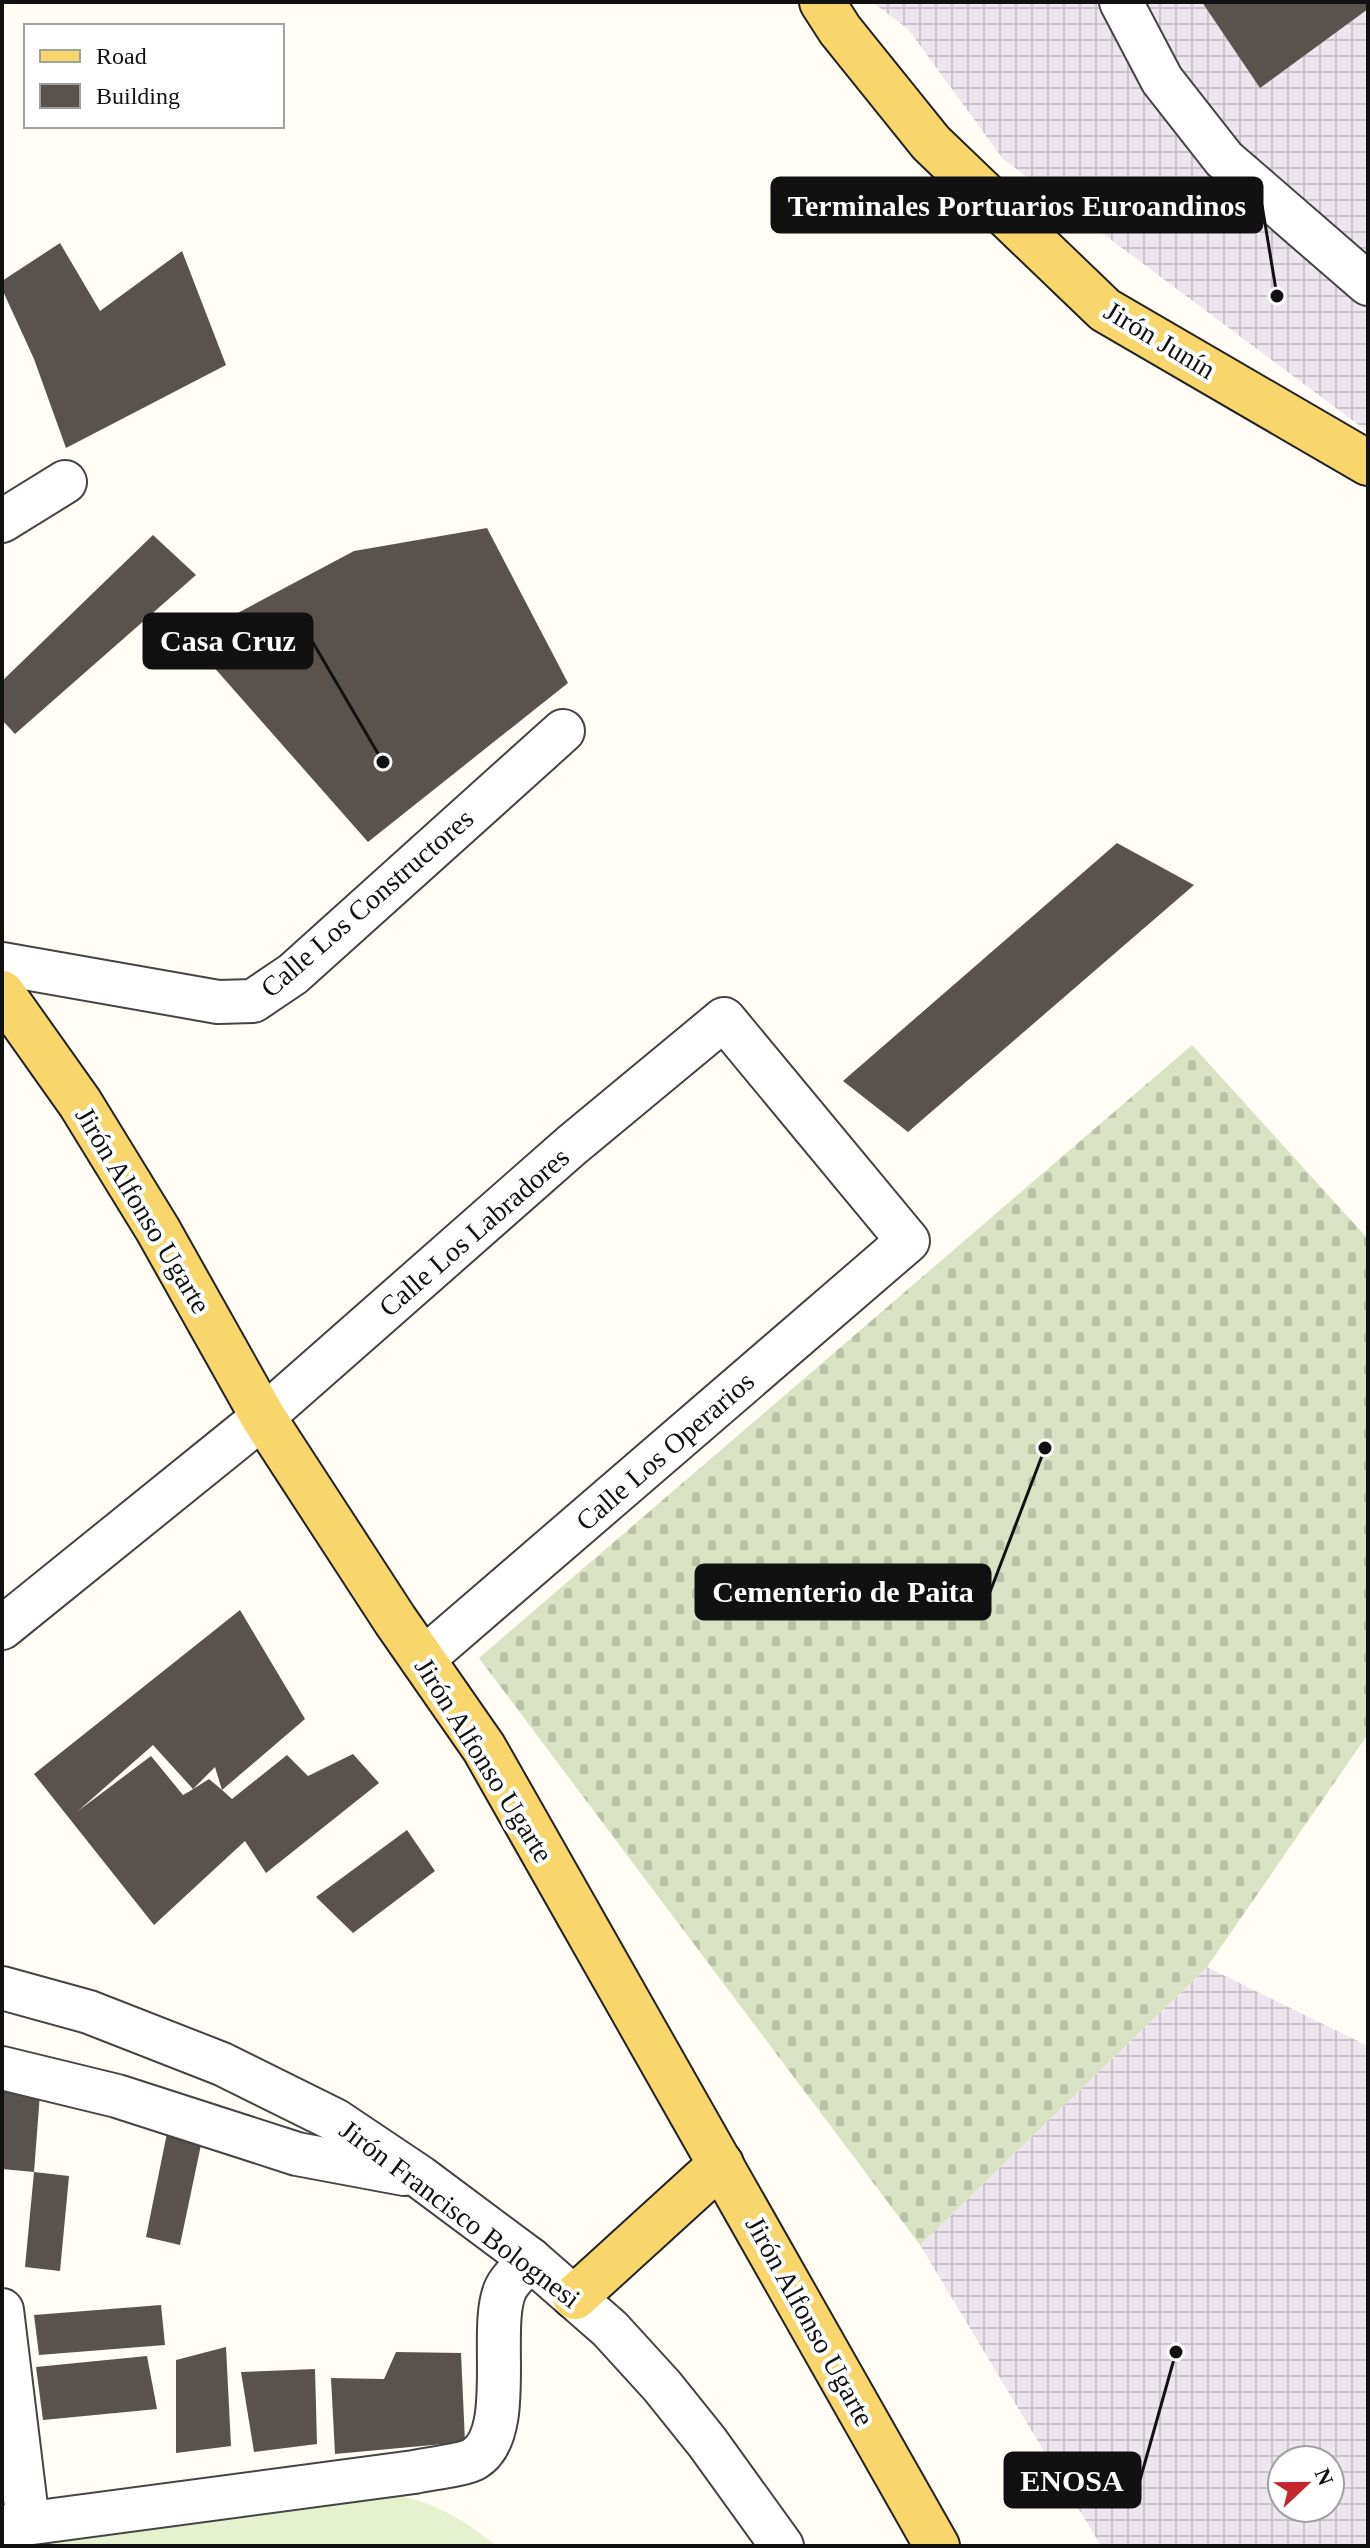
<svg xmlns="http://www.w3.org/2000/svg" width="1370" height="2548" font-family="Georgia,serif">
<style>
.industrial{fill:url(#industrial-grid);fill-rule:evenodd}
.cemetery{fill:url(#cemetery-stones)}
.pitch{fill:#e6f2cf}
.building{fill:#5a524d}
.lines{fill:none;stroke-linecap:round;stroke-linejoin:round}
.minor-casing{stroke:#444;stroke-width:46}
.major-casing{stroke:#222;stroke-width:48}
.minor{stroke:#fff;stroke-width:42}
.major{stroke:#f9d66b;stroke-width:44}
.labels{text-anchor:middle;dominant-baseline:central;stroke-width:8;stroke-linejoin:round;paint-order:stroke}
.street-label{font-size:28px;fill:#111;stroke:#fff}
.leader{fill:none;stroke:#111;stroke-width:3}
.callout-dot{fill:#111;stroke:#fff;stroke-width:3}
.callout{fill:#111;stroke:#111;stroke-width:3}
.callout-label{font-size:30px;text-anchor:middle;font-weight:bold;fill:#fff}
</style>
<defs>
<pattern id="industrial-grid" width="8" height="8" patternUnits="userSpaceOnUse" patternTransform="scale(2)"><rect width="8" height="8" fill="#eee6ef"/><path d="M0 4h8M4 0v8" fill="none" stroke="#cbc4cc"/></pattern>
<pattern id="cemetery-stones" width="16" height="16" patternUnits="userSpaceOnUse" patternTransform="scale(2)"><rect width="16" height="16" fill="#d9e3c4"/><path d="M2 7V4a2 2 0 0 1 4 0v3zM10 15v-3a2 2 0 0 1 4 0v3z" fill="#b9c2a7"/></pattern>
</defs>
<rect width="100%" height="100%" fill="#fffdf5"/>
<!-- industrial -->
<g class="industrial">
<path d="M872 2H1368V432L1003 159 908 29Z"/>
<path d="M1207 1967 1368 2046V2546H1101L920 2245ZM1282 2460H1330V2508H1282Z"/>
</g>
<!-- cemetery -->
<path class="cemetery" d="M1192 1045 1368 1239V1734L1207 1967 920 2245 479 1658Z"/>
<!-- pitch -->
<path class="pitch" d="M328 2488C396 2489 443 2501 496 2546H21Z"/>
<!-- building -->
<g class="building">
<path d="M1202 2H1368V9L1260 88Z"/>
<path d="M60 243 100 311 182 251 226 365 66 448 34 359 2 289V281Z"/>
<path d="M487 528 568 683 368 842 189 639 354 551Z"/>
<path d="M153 535 196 575 15 734 2 720V681Z"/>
<path d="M1117 843 1194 885 908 1132 843 1081Z"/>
<path d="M240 1610 305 1719 222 1790 215 1767 193 1789 153 1745 78 1811 151 1756 183 1795 190 1791 209 1779 222 1790 232 1799 287 1755 308 1776 353 1754 379 1783 266 1873 245 1841 154 1925 34 1774Z"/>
<path d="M407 1830 435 1871 353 1933 316 1897Z"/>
<path d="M6 2076 41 2081 34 2172 2 2169V2101Z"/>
<path d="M167 2133 202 2140 180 2245 146 2237Z"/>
<path d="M34 2172 69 2176 60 2271 25 2267Z"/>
<path d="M161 2305 165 2345 39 2355 34 2315Z"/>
<path d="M226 2347 231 2446 176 2453V2360Z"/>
<path d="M396 2352 461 2353 465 2442 335 2454 331 2378 384 2379Z"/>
<path d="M147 2356 157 2409 43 2420 36 2367Z"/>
<path d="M315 2369 317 2444 254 2452 241 2372Z"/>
</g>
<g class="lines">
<!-- minor casing -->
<g class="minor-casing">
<g id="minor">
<path d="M1121 2 1162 80 1224 159 1368 284"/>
<path d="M2 521 65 482"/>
<path d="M2 964 218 1002 253 1001 293 974 563 731"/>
<path d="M2 1628 263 1417 572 1145 724 1019 908 1241 422 1660"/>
<path d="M2 1988 89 2012 222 2064 335 2120 420 2177 530 2259 610 2329 662 2386 707 2442 782 2546"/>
<path d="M2 2068 117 2096 297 2154 404 2174"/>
<path d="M2 2310 28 2523"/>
<path d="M2 2527 414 2472C427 2469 464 2465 474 2459 517 2434 487 2326 506 2288 511 2278 523 2268 530 2259"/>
</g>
</g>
<!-- major casing -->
<g class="major-casing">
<g id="major">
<path d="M822 2 840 30 931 143 1105 310 1368 463"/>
<path d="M2 993 80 1103 158 1230 263 1417 395 1620 484 1748 937 2546"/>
<path d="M575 2297 721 2164"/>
</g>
</g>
<!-- minor -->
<use href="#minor" class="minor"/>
<!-- major -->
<use href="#major" class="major"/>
</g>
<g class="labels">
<!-- street labels -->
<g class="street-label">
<text transform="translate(1160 340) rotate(31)">Jirón Junín</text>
<text transform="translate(367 903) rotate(-41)">Calle Los Constructores</text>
<text transform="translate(143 1210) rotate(59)">Jirón Alfonso Ugarte</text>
<text transform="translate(474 1232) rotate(-41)">Calle Los Labradores</text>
<text transform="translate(665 1451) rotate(-41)">Calle Los Operarios</text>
<text transform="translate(484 1760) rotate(58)">Jirón Alfonso Ugarte</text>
<text transform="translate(460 2214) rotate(37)">Jirón Francisco Bolognesi</text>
<text transform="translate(810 2321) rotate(61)">Jirón Alfonso Ugarte</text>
</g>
</g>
<!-- callouts -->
<path class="leader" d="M1277 296L1262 205M383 762L312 641M1045 1448L990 1592M1176 2352L1140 2480"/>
<g class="callout-dot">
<circle cx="1277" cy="296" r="8"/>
<circle cx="383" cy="762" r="8"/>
<circle cx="1045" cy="1448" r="8"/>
<circle cx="1176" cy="2352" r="8"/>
</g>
<g class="callout">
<rect x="772" y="178" width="490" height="54" rx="8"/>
<rect x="144" y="614" width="168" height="54" rx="8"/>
<rect x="696" y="1565" width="294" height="54" rx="8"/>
<rect x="1005" y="2453" width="135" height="54" rx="8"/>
</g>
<g class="callout-label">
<text x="1017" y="216">Terminales Portuarios Euroandinos</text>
<text x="228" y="651">Casa Cruz</text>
<text x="843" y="1602">Cementerio de Paita</text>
<text x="1072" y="2491">ENOSA</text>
</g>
<!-- border -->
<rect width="1370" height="2548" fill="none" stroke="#111111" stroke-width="8"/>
<!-- legend -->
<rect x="24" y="24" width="260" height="104" fill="#ffffff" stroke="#a0a0a0" stroke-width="2"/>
<rect x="40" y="50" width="40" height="12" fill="#f9d66b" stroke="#a0a0a0" stroke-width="2"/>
<text x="96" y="64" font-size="24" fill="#111111">Road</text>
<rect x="40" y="84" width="40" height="24" fill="#5a524d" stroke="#a0a0a0" stroke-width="2"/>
<text x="96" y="104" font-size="24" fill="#111111">Building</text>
<!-- north arrow -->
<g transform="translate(1306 2484) rotate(68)"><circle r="38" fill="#ffffff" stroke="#a0a0a0" stroke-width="2"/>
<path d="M0-6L14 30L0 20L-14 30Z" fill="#c4262e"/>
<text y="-12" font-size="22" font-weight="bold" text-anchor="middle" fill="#111111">N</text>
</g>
</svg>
